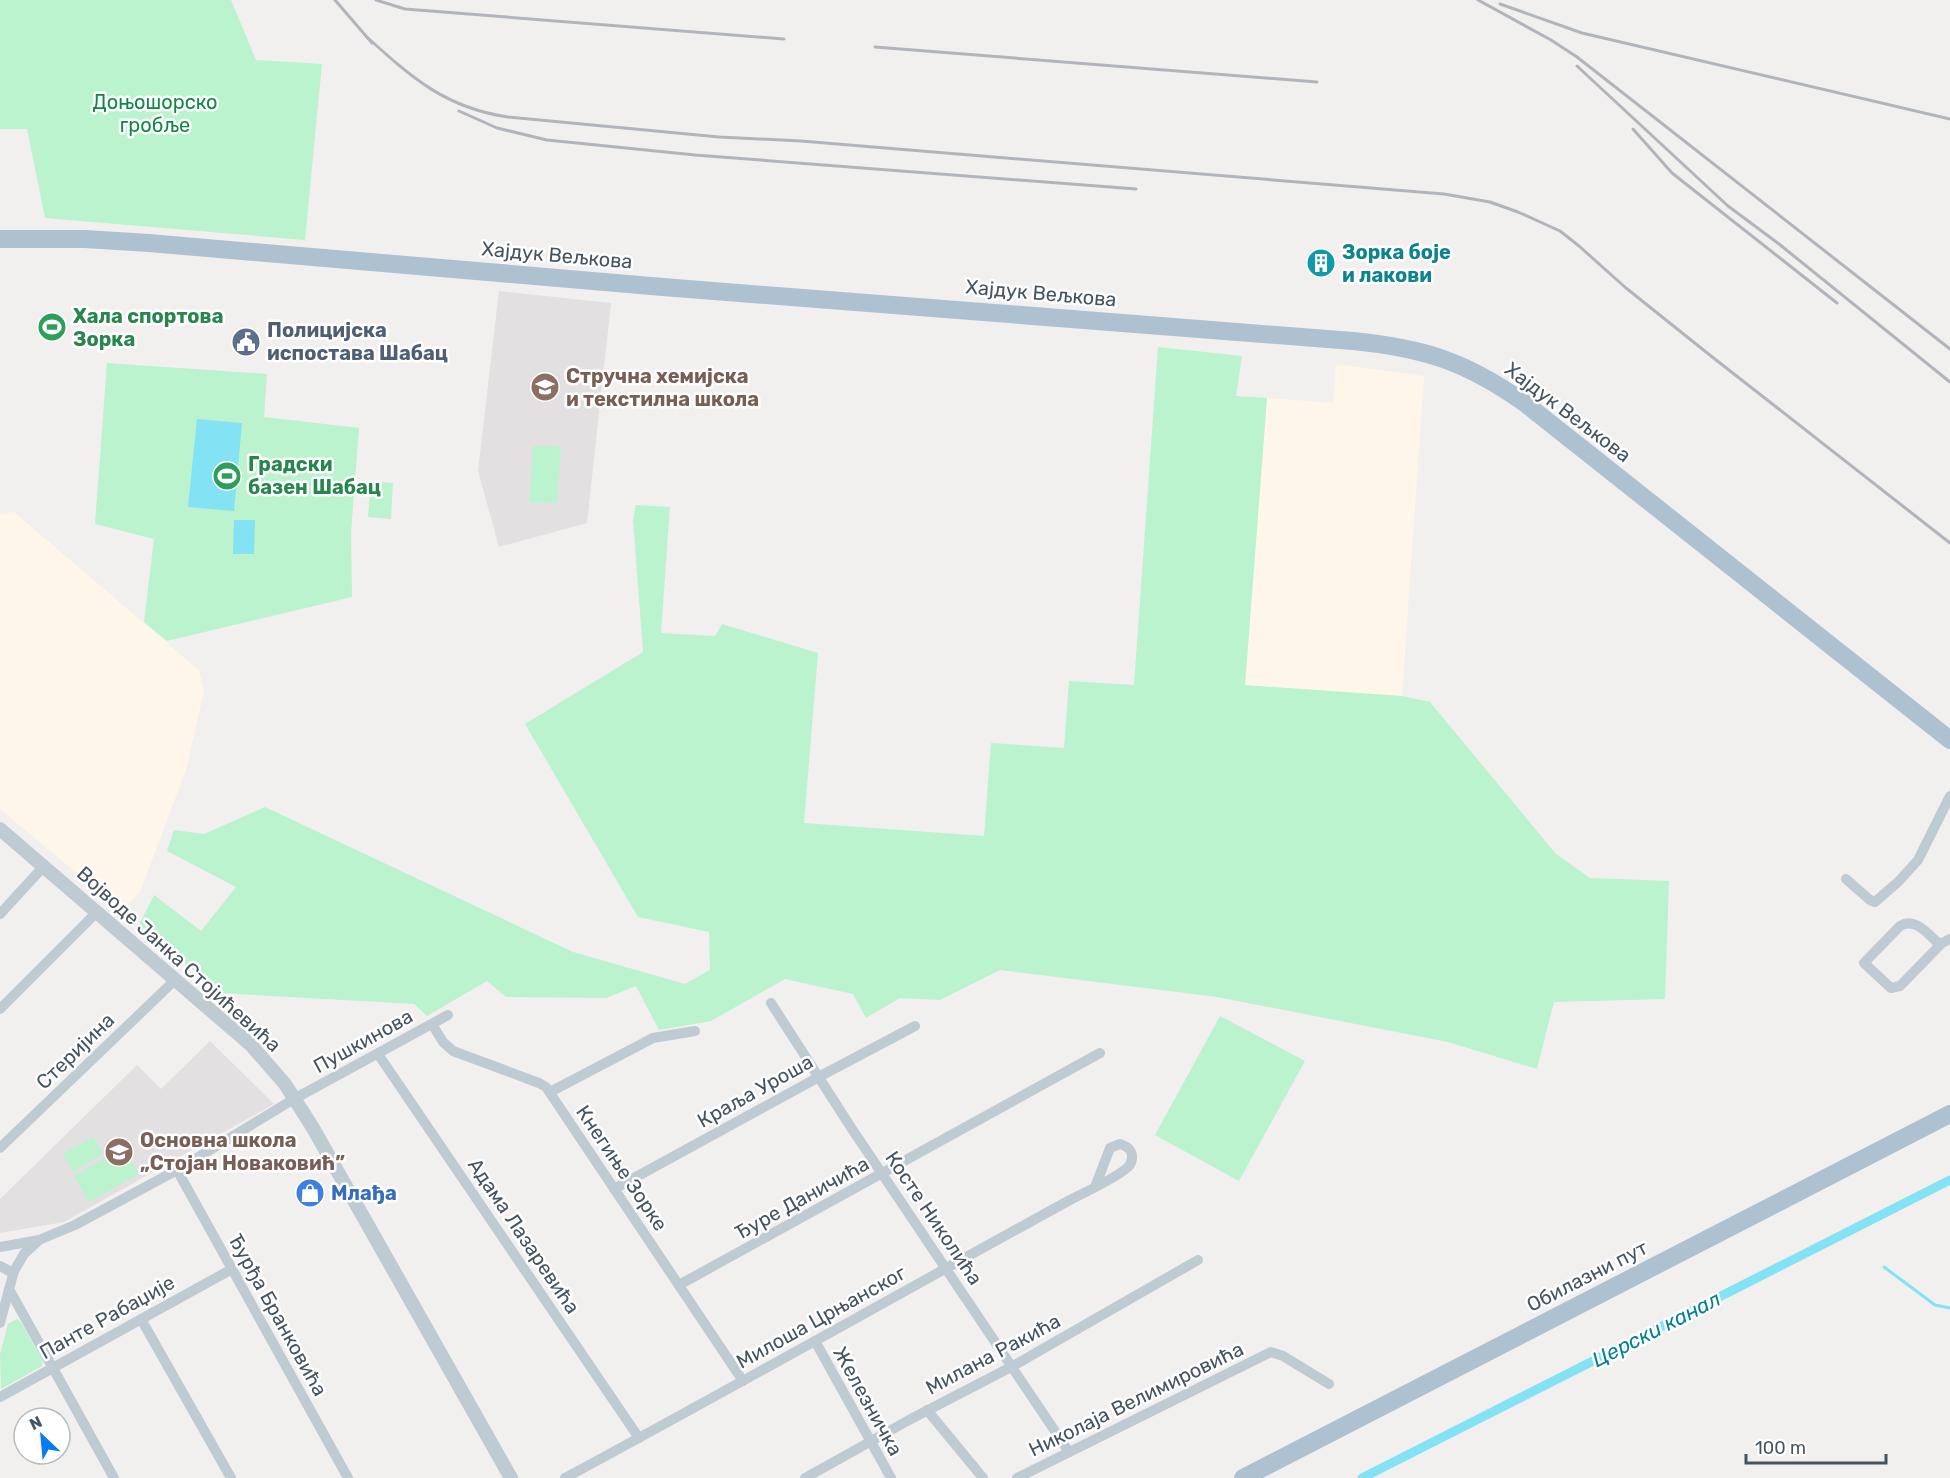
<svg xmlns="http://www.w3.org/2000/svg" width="1950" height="1478" font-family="Rubik,sans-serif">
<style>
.commercial{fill:#fef6e8}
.education{fill:#e3e0e1}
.green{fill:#baf3ce}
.water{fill:#83e2f4}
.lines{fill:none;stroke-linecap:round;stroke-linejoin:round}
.stream{stroke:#83e2f4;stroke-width:3}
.canal{stroke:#83e2f4;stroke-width:9}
.minor{stroke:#bfcbd3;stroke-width:10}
.tertiary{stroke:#bfcbd3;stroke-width:14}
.primary{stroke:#adc1d1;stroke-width:18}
.rail{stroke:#b1b5bb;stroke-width:3}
.labels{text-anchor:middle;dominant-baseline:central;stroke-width:5;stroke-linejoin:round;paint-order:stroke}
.park-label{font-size:20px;fill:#0f8845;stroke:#fff}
.culture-label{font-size:20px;font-weight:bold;fill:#0d838f;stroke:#fff;text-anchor:start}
.street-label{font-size:20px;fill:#46545f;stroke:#fff}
.leisure-label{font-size:20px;font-weight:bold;fill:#27864d;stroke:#fff;text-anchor:start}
.service-label{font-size:20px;font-weight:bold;fill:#4e5e75;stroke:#fff;text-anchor:start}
.education-label{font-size:20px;font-weight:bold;fill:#785e54;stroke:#fff;text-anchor:start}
.shop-label{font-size:20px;font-weight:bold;fill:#366cbe;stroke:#fff;text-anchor:start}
.water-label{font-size:21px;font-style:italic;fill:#037f97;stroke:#fff}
</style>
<rect width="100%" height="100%" fill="#f2efef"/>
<!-- commercial -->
<g class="commercial">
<path d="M1336 364 1424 376 1402 696 1245 686 1267 398 1333 403Z"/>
<path d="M14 512 199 670 204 691 186 770 140 892 122 911 0 809V514Z"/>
</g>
<!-- education -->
<g class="education">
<path d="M499 291 611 303 587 523 499 547 478 471Z"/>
<path d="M210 1041 274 1104 64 1222 0 1233V1199L137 1065 161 1089Z"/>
</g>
<!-- green -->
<g class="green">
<path d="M0 0H231L256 60 322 64 305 240 45 218 27 129H0Z"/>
<path d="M1158 347 1242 356 1236 396 1267 398 1245 685 1402 696 1430 702 1556 854 1590 878 1669 881 1665 999 1554 1002 1537 1069 1448 1042 1217 997 1000 970 940 1000 900 998 866 1018 853 994 785 979 711 1021 659 1030 636 986 606 998 506 997 487 981 427 1016 414 1004 221 993 139 925 154 895 201 931 236 887 167 851 174 830 204 834 265 807 573 952 685 984 710 970 709 932 638 917 525 724 643 652 633 520 636 505 670 507 661 633 715 636 722 624 818 653 804 823 984 836 991 743 1064 748 1069 681 1134 685Z"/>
<path d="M107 363 267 374 264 417 359 428 351 533 352 597 167 641 144 622 154 539 95 524Z"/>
<path d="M533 446 561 447 557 503 529 502Z"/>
<path d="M371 481 393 483 391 519 368 517Z"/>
<path d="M1220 1016 1305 1061 1239 1181 1155 1135Z"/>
<path d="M93 1137 103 1154 73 1171 63 1154Z"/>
<path d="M123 1147 139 1174 89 1202 74 1176Z"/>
<path d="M17 1319 20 1321 43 1361 42 1366 1 1389 0 1354 8 1324Z"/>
</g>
<!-- water -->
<g class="water">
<path d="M197 419 242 423 234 511 188 507Z"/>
<path d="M234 520H255L254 554H233Z"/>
</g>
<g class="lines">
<!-- stream -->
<path class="stream" d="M1884 1267 1935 1305 1950 1308"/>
<!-- canal -->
<path class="canal" d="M1362 1478 1950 1180"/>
<!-- minor -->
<g class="minor">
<path d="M1846 879 1870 900 1875 902 1899 881 1918 860 1950 796"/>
<path d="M0 914 44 866"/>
<path d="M1942 943H1938C1927 933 1915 917 1900 926L1864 963 1891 988 1900 986 1942 943 1950 939"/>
<path d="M771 1003 852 1129 1069 1452"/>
<path d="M0 1009 97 912"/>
<path d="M432 1024 443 1042 453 1051 539 1083 546 1087 743 1381"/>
<path d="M378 1054 639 1438"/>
<path d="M550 1092 653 1038 695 1031"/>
<path d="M0 1148 175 980"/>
<path d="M177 1170 348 1478"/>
<path d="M614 1189 828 1072 915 1026"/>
<path d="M0 1247 39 1240 75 1225 177 1170 294 1099 448 1015"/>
<path d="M0 1266 13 1273"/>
<path d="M679 1285 1100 1053"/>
<path d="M9 1289 114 1478"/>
<path d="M141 1319 231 1478"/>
<path d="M0 1323 14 1271 24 1254 39 1240"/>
<path d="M815 1341 891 1478"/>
<path d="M0 1397 232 1269"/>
<path d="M927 1410 983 1478"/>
<path d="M565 1478C734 1387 902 1292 1070 1200 1085 1192 1119 1177 1129 1166 1132 1162 1133 1157 1131 1152 1129 1147 1125 1146 1120 1144L1110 1148 1095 1187"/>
<path d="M805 1478 909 1420 1013 1366 1198 1260"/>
<path d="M1017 1478 1271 1352 1283 1356 1329 1384"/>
</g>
<!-- tertiary -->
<path class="tertiary" d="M0 829 251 1045 285 1084 313 1128 511 1478"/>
<!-- primary -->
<g class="primary">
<path d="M0 239H85L149 243 663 287 1353 341C1425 348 1467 362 1526 404L1950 740"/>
<path d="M1243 1478 1950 1114"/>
</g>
<!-- rail -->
<g class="rail">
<path d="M335 0 372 43"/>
<path d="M376 0 405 9 784 39"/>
<path d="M1478 0 1551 40 1577 57 1950 349"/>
<path d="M1500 4 1582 33 1950 119"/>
<path d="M368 38C412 78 446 108 508 117L719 137 801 141 1444 194 1490 202 1518 212 1560 231 1579 246 1626 288 1711 356 1950 543"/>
<path d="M875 47 1317 82"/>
<path d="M1577 66 1728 206 1779 244 1950 382"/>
<path d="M459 111 497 128 547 140 695 155 1136 189"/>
<path d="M1633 129 1672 173 1837 303"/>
</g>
</g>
<!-- icons -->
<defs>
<g id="building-disc" transform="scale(1.5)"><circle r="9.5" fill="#0f9aa8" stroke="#fff"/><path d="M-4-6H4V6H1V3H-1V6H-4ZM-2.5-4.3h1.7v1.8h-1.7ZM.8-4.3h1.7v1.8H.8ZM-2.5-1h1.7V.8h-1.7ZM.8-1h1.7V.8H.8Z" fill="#fff"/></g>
<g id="stadium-disc" transform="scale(1.5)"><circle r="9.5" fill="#2e9e5b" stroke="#fff"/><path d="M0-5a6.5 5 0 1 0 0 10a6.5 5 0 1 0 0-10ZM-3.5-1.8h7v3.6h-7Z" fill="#fff"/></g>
<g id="civic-disc" transform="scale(1.5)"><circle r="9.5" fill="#5c6f8a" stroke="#fff"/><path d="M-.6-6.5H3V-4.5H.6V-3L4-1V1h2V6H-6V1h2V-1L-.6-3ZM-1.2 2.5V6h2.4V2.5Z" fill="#fff"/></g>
<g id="school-disc" transform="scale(1.5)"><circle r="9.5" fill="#8d6e63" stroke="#fff"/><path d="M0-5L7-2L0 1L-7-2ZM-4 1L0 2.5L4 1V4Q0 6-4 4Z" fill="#fff"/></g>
<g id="shop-disc" transform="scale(1.5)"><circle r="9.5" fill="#3f7fe0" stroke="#fff"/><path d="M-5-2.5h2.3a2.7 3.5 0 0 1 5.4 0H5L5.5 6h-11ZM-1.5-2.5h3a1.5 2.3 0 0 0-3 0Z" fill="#fff"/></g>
</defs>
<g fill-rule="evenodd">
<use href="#building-disc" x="1321" y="263"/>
<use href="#stadium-disc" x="52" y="327"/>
<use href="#civic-disc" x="246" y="342"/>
<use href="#school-disc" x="545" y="387"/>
<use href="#stadium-disc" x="227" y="476"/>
<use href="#school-disc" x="119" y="1152"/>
<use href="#shop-disc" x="310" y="1193"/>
</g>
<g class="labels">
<!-- park labels -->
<g class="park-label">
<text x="155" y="102">Доњошорско<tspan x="155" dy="23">гробље</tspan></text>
</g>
<!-- culture labels -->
<g class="culture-label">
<text x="1342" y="252">Зорка боје<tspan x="1342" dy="23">и лакови</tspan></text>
</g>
<!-- street labels -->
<g class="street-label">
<text transform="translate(557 255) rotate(5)">Хајдук Вељкова</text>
<text transform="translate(1041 293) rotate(5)">Хајдук Вељкова</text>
<text transform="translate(1568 412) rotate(37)">Хајдук Вељкова</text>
<text transform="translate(179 959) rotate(42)">Војводе Јанка Стојићевића</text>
<text transform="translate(363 1041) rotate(-29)">Пушкинова</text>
<text transform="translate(75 1051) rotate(-44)">Стеријина</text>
<text transform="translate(755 1091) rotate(-29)">Краља Уроша</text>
<text transform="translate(622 1168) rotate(56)">Кнегиње Зорке</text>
<text transform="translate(802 1198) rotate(-29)">Ђуре Даничића</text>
<text transform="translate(934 1218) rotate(56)">Косте Николића</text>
<text transform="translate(524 1236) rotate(56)">Адама Лазаревића</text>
<text transform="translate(1587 1276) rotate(-27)">Обилазни пут</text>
<text transform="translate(278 1315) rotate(61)">Ђурђа Бранковића</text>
<text transform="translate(107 1317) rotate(-29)">Панте Рабаџије</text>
<text transform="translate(821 1317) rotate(-29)">Милоша Црњанског</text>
<text transform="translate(993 1354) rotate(-28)">Милана Ракића</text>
<text transform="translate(1136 1399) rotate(-26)">Николаја Велимировића</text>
<text transform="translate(868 1401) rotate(61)">Железничка</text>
</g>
<!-- leisure labels -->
<g class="leisure-label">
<text x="73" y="316">Хала спортова<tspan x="73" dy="23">Зорка</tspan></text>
<text x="248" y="464">Градски<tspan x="248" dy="23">базен Шабац</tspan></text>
</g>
<!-- service labels -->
<g class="service-label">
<text x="267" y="330">Полицијска<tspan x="267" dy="23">испостава Шабац</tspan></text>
</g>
<!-- education labels -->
<g class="education-label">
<text x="566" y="376">Стручна хемијска<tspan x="566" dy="23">и текстилна школа</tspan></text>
<text x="140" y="1140">Основна школа<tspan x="140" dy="23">„Стојан Новаковић”</tspan></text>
</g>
<!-- shop labels -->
<g class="shop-label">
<text x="331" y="1193">Млађа</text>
</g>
<!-- water labels -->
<g class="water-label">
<text transform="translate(1656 1329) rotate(-27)">Церски канал</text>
</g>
</g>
<!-- north arrow -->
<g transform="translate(42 1436) rotate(334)"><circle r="28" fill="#ffffff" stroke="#b5bbbf" stroke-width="1.5"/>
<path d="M0-4.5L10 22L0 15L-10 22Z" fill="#087af3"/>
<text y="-9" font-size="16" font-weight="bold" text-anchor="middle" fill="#46545f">N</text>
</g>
<!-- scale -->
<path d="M1746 1454v9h140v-9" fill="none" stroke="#46545f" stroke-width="3"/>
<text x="1755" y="1454" font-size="18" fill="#46545f" stroke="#ffffff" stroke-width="4.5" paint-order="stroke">100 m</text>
</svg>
